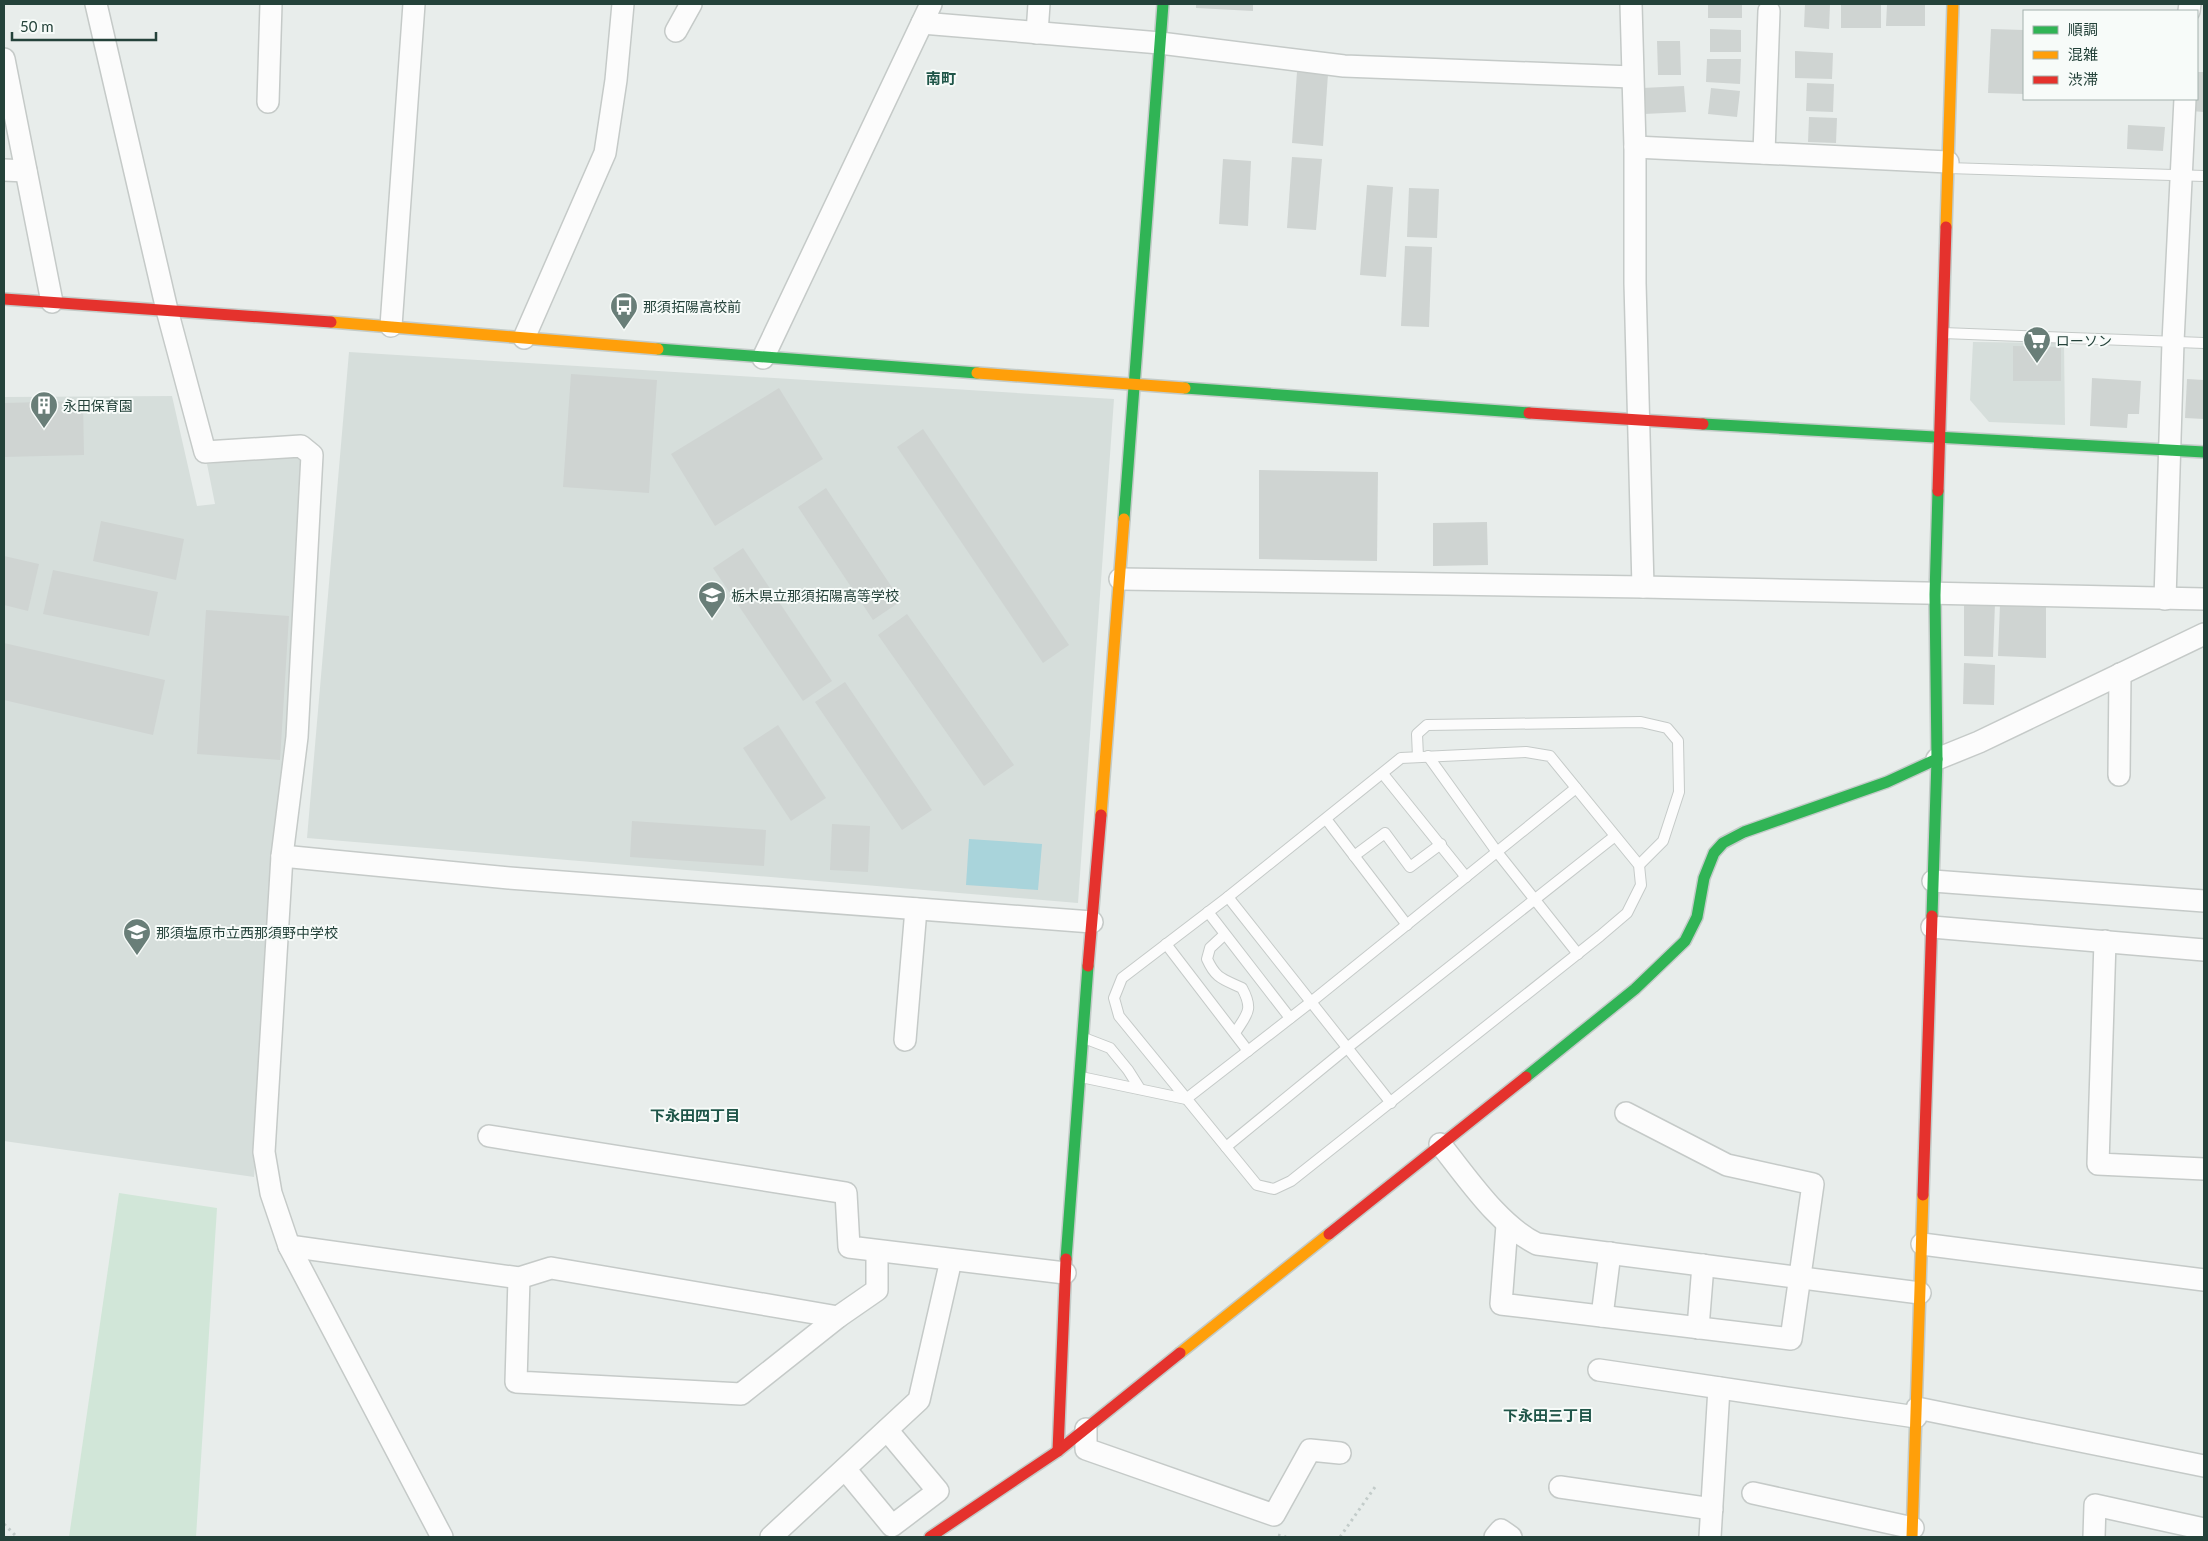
<svg xmlns="http://www.w3.org/2000/svg" width="2208" height="1541" font-family="Lato,'Noto Sans JP',sans-serif">
<style>
.built{fill:#d6dedb}
.green{fill:#d1e6d8}
.water{fill:#a9d4db}
.building{fill:#cfd4d2}
.lines{fill:none;stroke-linecap:round;stroke-linejoin:round}
.lane-casing{stroke:#c5cac8;stroke-width:12}
.street-casing{stroke:#c5cac8;stroke-width:24}
.fast-casing{stroke:#c3cbc8;stroke-width:14}
.slow-casing{stroke:#c3cbc8;stroke-width:14}
.jam-casing{stroke:#c3cbc8;stroke-width:14}
.path{stroke:#c3ccca;stroke-width:3;stroke-dasharray:2.5 4;stroke-linecap:butt}
.lane{stroke:#fcfcfc;stroke-width:10}
.street{stroke:#fcfcfc;stroke-width:21}
.fast{stroke:#30b455;stroke-width:11}
.slow{stroke:#ff9f0a;stroke-width:11}
.jam{stroke:#e5322d;stroke-width:11}
.labels{text-anchor:middle;dominant-baseline:central;stroke-width:4;stroke-linejoin:round;paint-order:stroke}
.poi-label{font-size:14px;fill:#24423a;stroke:#f7fbf9;text-anchor:start}
.neighbourhood-label{font-size:15px;font-weight:bold;fill:#1f5548;stroke:#f7fbf9}
</style>
<rect width="100%" height="100%" fill="#e8edeb"/>
<!-- built -->
<g class="built">
<path d="M1973 342 2064 343 2065 425 1989 422 1970 400Z"/>
<path d="M349 352 1114 399 1078 903 307 838Z"/>
<path d="M172 396 197 506 215 504 207 464 300 454 308 472 254 1177 4 1141V397Z"/>
</g>
<!-- green -->
<path class="green" d="M119 1193 217 1208 196 1537H69Z"/>
<!-- water -->
<path class="water" d="M969 839 1042 844 1038 890 966 885Z"/>
<!-- building -->
<g class="building">
<path d="M1196 4H1253V11L1196 8Z"/>
<rect x="1708" y="4" width="34" height="14"/>
<path d="M1805 4 1830 5 1829 29 1804 27Z"/>
<rect x="1841" y="4" width="40" height="24"/>
<path d="M1887 4H1925V26H1886Z"/>
<path d="M1710 29 1741 30V52H1710Z"/>
<path d="M1991 29 2024 30V94L1988 93Z"/>
<path d="M1657 41H1680L1681 75H1658Z"/>
<path d="M1795 51 1833 53 1832 79 1795 78Z"/>
<path d="M1707 59H1741L1740 84 1706 82Z"/>
<path d="M1297 72 1328 74 1323 146 1292 143Z"/>
<path d="M2198 72H2204V112L2191 111V99H2197Z"/>
<path d="M1807 83 1834 84 1833 112 1806 111Z"/>
<path d="M1684 86 1686 112 1644 114 1642 88Z"/>
<path d="M1711 88 1740 91 1737 117 1708 114Z"/>
<path d="M1809 117 1837 118 1836 143 1808 142Z"/>
<path d="M2128 125 2165 127 2163 151 2127 149Z"/>
<path d="M1292 157 1322 159 1316 230 1287 228Z"/>
<path d="M1223 159 1251 161 1248 226 1219 224Z"/>
<path d="M1367 185 1393 187 1386 277 1360 275Z"/>
<path d="M1409 188 1439 189 1437 238 1407 237Z"/>
<path d="M1405 246 1432 247 1429 327 1401 326Z"/>
<path d="M2013 346 2061 347V381H2013Z"/>
<path d="M571 374 657 380 649 493 563 487Z"/>
<path d="M2092 378 2141 381 2139 414H2128L2127 428 2090 426Z"/>
<path d="M2187 379 2204 380V419L2185 418Z"/>
<path d="M779 388 823 459 715 526 671 454Z"/>
<path d="M83 401 84 455 4 457V403Z"/>
<path d="M923 429 1069 645 1043 663 897 447Z"/>
<path d="M1259 470 1378 472 1377 561 1259 559Z"/>
<path d="M826 488 901 601 873 620 798 507Z"/>
<path d="M101 521 184 539 176 580 93 561Z"/>
<path d="M1487 522 1488 565 1433 566V523Z"/>
<path d="M743 548 832 681 803 701 713 568Z"/>
<path d="M4 556 39 564 28 611 4 605Z"/>
<path d="M53 570 158 592 149 636 43 614Z"/>
<path d="M1995 603 1993 657 1964 656V604Z"/>
<path d="M2000 604 2046 605V658L1998 656Z"/>
<path d="M206 610 289 616 280 760 197 754Z"/>
<path d="M907 614 1014 765 984 786 878 635Z"/>
<path d="M4 643 165 680 153 735 4 700Z"/>
<path d="M1964 663 1995 665 1994 705 1963 704Z"/>
<path d="M845 682 932 810 902 830 815 702Z"/>
<path d="M778 725 826 798 791 821 743 748Z"/>
<path d="M632 821 766 830 764 866 630 857Z"/>
<path d="M832 824 870 826 868 872 830 870Z"/>
</g>
<g class="lines">
<!-- lane casing -->
<g class="lane-casing">
<g id="lane">
<path d="M1948 168 2204 176"/>
<path d="M1943 333 2204 343"/>
<path d="M1526 752 1550 756 1639 865 1641 885 1627 913 1600 936 1291 1181 1274 1189 1257 1185 1119 1016 1114 998 1122 978 1228 897 1401 758Z"/>
<path d="M1428 756 1497 852 1578 954"/>
<path d="M1418 757 1417 734 1427 725 1641 722 1667 728 1678 741 1679 792 1663 841 1639 865"/>
<path d="M1383 774 1466 877"/>
<path d="M1326 819 1407 925"/>
<path d="M1354 856 1385 833 1410 867 1441 844"/>
<path d="M1228 897 1391 1103"/>
<path d="M1208 912 1290 1018"/>
<path d="M1224 935 1210 948 1207 959C1216 979 1223 979 1242 988 1254 1010 1247 1014 1235 1033"/>
<path d="M1166 944 1248 1051"/>
<path d="M1084 1038 1110 1048 1128 1070 1140 1089"/>
<path d="M1081 1077 1186 1099 1311 1002 1576 788"/>
<path d="M1226 1147 1347 1048 1615 836"/>
</g>
</g>
<!-- street casing -->
<g class="street-casing">
<g id="street">
<path d="M96 4 167 310 205 452 301 446 312 455 297 737 282 856 264 1152 271 1193 289 1246 442 1537"/>
<path d="M1631 4 1635 147V283L1643 587"/>
<path d="M2189 11 2190 4"/>
<path d="M922 23 1160 43 1344 66 1632 77"/>
<path d="M676 31 691 4"/>
<path d="M1037 33 1039 4"/>
<path d="M4 59 52 302"/>
<path d="M268 102 271 4"/>
<path d="M1635 147 1948 162"/>
<path d="M1764 153 1769 11"/>
<path d="M4 170 26 171"/>
<path d="M391 326 414 4"/>
<path d="M524 338 605 153 616 80 623 4"/>
<path d="M763 358 931 4"/>
<path d="M1120 579 1643 587 2204 599"/>
<path d="M2165 599 2173 342 2185 99"/>
<path d="M1937 759 1979 742 2204 634"/>
<path d="M2119 775 2120 674"/>
<path d="M282 856 509 878 1092 922"/>
<path d="M1933 881 2204 901"/>
<path d="M1932 927 2204 950"/>
<path d="M2105 941 2098 1164 2204 1169"/>
<path d="M905 1040 916 909"/>
<path d="M489 1136 846 1193 849 1247 1065 1273"/>
<path d="M1440 1144C1467 1177 1498 1225 1537 1244L1920 1293"/>
<path d="M1507 1225 1501 1304 1791 1339 1813 1184 1727 1165 1626 1113"/>
<path d="M1922 1244 2204 1280"/>
<path d="M289 1246 519 1278 551 1268 838 1317"/>
<path d="M519 1278 516 1382 741 1394 838 1317 877 1290V1251"/>
<path d="M1602 1316 1610 1253"/>
<path d="M1698 1328 1703 1265"/>
<path d="M1599 1370 1916 1417"/>
<path d="M1917 1408 2204 1466"/>
<path d="M1086 1429V1449L1274 1515 1310 1450 1340 1453"/>
<path d="M845 1469 892 1526 938 1491 887 1430"/>
<path d="M1560 1487 1712 1509"/>
<path d="M1753 1493 1913 1528"/>
<path d="M771 1537 919 1400 951 1260"/>
<path d="M1495 1537 1501 1530 1511 1537"/>
<path d="M1710 1537 1719 1388"/>
<path d="M2094 1537 2095 1505 2204 1529"/>
</g>
</g>
<!-- fast casing -->
<g class="fast-casing">
<g id="fast">
<path d="M658 349 977 373"/>
<path d="M1185 388 1529 413"/>
<path d="M1703 424 2204 452"/>
<path d="M1124 519 1163 4"/>
<path d="M1932 916 1937 759 1935 595 1938 491"/>
<path d="M1526 1077 1635 989 1685 941 1697 917 1704 878 1714 853 1723 843 1744 832 1887 782 1937 759"/>
<path d="M1066 1259 1088 966"/>
</g>
</g>
<!-- slow casing -->
<g class="slow-casing">
<g id="slow">
<path d="M1946 227 1953 4"/>
<path d="M331 322 658 349"/>
<path d="M977 373 1185 388"/>
<path d="M1101 815 1124 519"/>
<path d="M1180 1353 1329 1234"/>
<path d="M1912 1537 1923 1195"/>
</g>
</g>
<!-- jam casing -->
<g class="jam-casing">
<g id="jam">
<path d="M4 299 331 322"/>
<path d="M1529 413 1703 424"/>
<path d="M1938 491 1946 227"/>
<path d="M1088 966 1101 815"/>
<path d="M1923 1195 1932 916"/>
<path d="M1329 1234 1526 1077"/>
<path d="M1058 1451 1066 1259"/>
<path d="M930 1537 1058 1451 1180 1353"/>
</g>
</g>
<!-- path -->
<g class="path">
<path d="M4 1524 17 1537"/>
<path d="M1278 1535 1286 1537"/>
<path d="M1340 1537 1375 1487"/>
</g>
<!-- lane -->
<use href="#lane" class="lane"/>
<!-- street -->
<use href="#street" class="street"/>
<!-- fast -->
<use href="#fast" class="fast"/>
<!-- slow -->
<use href="#slow" class="slow"/>
<!-- jam -->
<use href="#jam" class="jam"/>
</g>
<!-- icons -->
<defs>
<g id="bus-pin" transform="scale(1.4375)"><path d="M0 17L-7.5 6A9.5 9.5 0 1 1 7.5 6Z" fill="#697e78" stroke="#f7fbf9"/><path d="M-5-6H5V4H4V6H2V4H-2V6H-4V4H-5ZM-3.5-4V0h7V-4ZM-3.5 1.2v1.5H-2V1.2ZM2 1.2v1.5H3.5V1.2Z" fill="#fff"/></g>
<g id="supermarket-pin" transform="scale(1.4375)"><path d="M0 17L-7.5 6A9.5 9.5 0 1 1 7.5 6Z" fill="#697e78" stroke="#f7fbf9"/><path d="M-6-5.5h2.5l.6 2H6L4.5 2H-2.5L-4.4-4H-6ZM-1.5 3.2a1.3 1.3 0 1 0 .1 0ZM3 3.2a1.3 1.3 0 1 0 .1 0Z" fill="#fff"/></g>
<g id="building-pin" transform="scale(1.4375)"><path d="M0 17L-7.5 6A9.5 9.5 0 1 1 7.5 6Z" fill="#697e78" stroke="#f7fbf9"/><path d="M-4-6H4V6H1V3H-1V6H-4ZM-2.5-4.3h1.7v1.8h-1.7ZM.8-4.3h1.7v1.8H.8ZM-2.5-1h1.7V.8h-1.7ZM.8-1h1.7V.8H.8Z" fill="#fff"/></g>
<g id="school-pin" transform="scale(1.4375)"><path d="M0 17L-7.5 6A9.5 9.5 0 1 1 7.5 6Z" fill="#697e78" stroke="#f7fbf9"/><path d="M0-5L7-2L0 1L-7-2ZM-4 1L0 2.5L4 1V4Q0 6-4 4Z" fill="#fff"/></g>
</defs>
<g fill-rule="evenodd">
<use href="#bus-pin" x="624" y="306"/>
<use href="#supermarket-pin" x="2037" y="340"/>
<use href="#building-pin" x="44" y="405"/>
<use href="#school-pin" x="712" y="595"/>
<use href="#school-pin" x="137" y="932"/>
</g>
<g class="labels">
<!-- poi labels -->
<g class="poi-label">
<text x="643" y="306">那須拓陽高校前</text>
<text x="2056" y="340">ローソン</text>
<text x="63" y="405">永田保育園</text>
<text x="731" y="595">栃木県立那須拓陽高等学校</text>
<text x="156" y="932">那須塩原市立西那須野中学校</text>
</g>
<!-- neighbourhood labels -->
<g class="neighbourhood-label">
<text x="941" y="78">南町</text>
<text x="695" y="1115">下永田四丁目</text>
<text x="1548" y="1415">下永田三丁目</text>
</g>
</g>
<!-- border -->
<rect width="2208" height="1541" fill="none" stroke="#24423a" stroke-width="10"/>
<!-- legend -->
<rect x="2023" y="10" width="175" height="90" fill="#f7fbf9" stroke="#a3b1ad"/>
<rect x="2033" y="26" width="25" height="8" fill="#30b455" stroke="#a3b1ad"/>
<text x="2068" y="35" font-size="15" fill="#24423a">順調</text>
<rect x="2033" y="51" width="25" height="8" fill="#ff9f0a" stroke="#a3b1ad"/>
<text x="2068" y="60" font-size="15" fill="#24423a">混雑</text>
<rect x="2033" y="76" width="25" height="8" fill="#e5322d" stroke="#a3b1ad"/>
<text x="2068" y="85" font-size="15" fill="#24423a">渋滞</text>
<!-- scale -->
<path d="M12 32v8h144v-8" fill="none" stroke="#24423a" stroke-width="2.5"/>
<text x="20" y="32" font-size="15" fill="#24423a" stroke="#f7fbf9" stroke-width="4" paint-order="stroke">50 m</text>
</svg>
